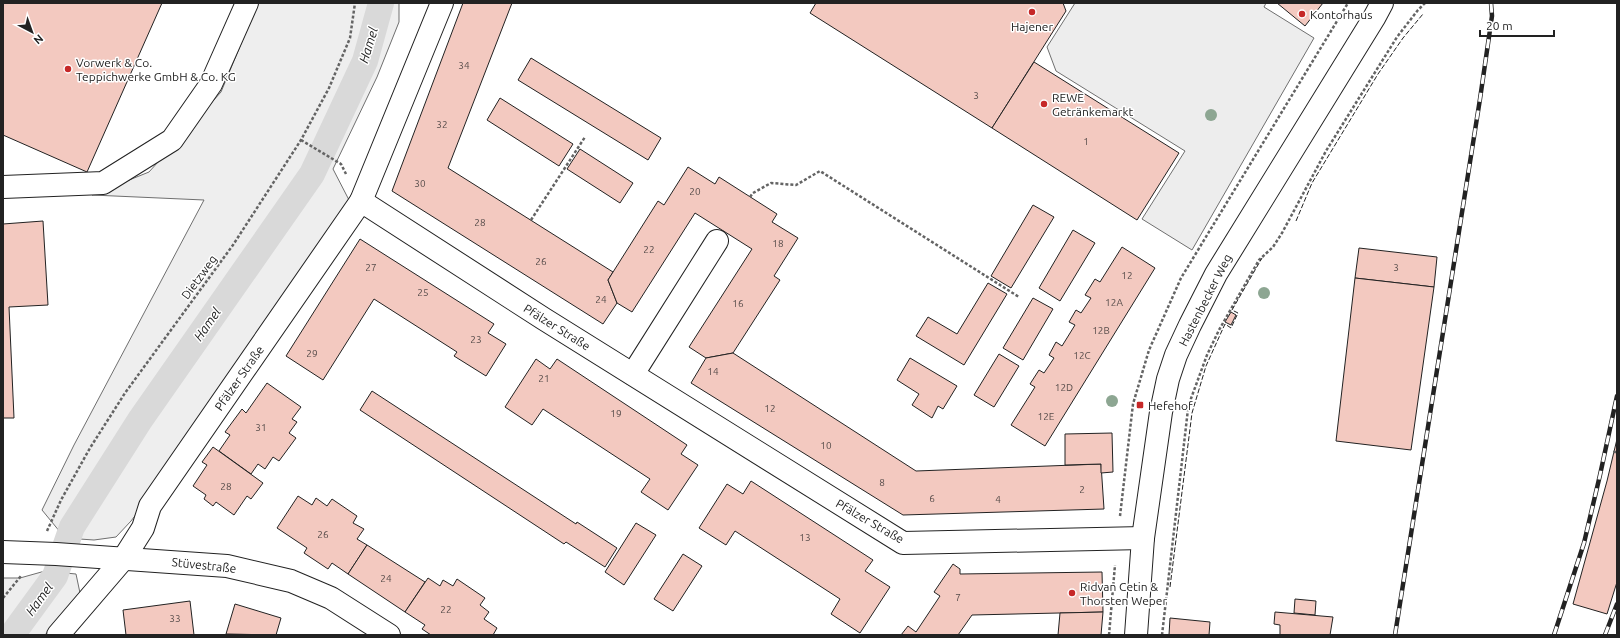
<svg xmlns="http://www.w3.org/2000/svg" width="1620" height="638" font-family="Ubuntu,sans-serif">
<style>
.green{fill:#eee;stroke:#6f6f6f}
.parking{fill:#ededed;stroke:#6f6f6f}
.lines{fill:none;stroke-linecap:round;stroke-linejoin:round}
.canal{stroke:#d9d9d9;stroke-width:26}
.building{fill:#f3c9c0;stroke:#222}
.minor-casing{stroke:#222;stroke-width:24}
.major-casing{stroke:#222;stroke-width:24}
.path{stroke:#646464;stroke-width:2.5;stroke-dasharray:3 2;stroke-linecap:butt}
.minor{stroke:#fff;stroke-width:22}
.major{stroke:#fff;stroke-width:22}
.rail-casing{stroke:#222;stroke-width:4.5}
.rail{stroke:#fff;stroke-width:3;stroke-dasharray:9;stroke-linecap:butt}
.fence{stroke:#222;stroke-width:1;stroke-dasharray:5 2;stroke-linecap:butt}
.tree{fill:#8da692}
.poi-dot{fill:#c62828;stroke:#fff;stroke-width:1.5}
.labels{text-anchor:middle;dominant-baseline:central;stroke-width:3;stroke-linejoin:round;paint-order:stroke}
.number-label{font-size:10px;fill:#564c4a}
.poi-label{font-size:12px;fill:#222;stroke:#fff;text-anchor:start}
.street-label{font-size:12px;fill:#222;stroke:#fff}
.water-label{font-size:13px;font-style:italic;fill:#222;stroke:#fff}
</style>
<rect width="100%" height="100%" fill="#fff"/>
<!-- green -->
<g class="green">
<path d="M258 3H399V22L377 77 333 169 349 200 191 443 131 521 116 537 94 540 65 538 42 510 74 445 204 200 92 195 149 172 221 92Z"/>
<path d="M45 571 76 574 80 593 45 635H3V578H20Z"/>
</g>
<!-- parking -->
<path class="parking" d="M1075 3H1266L1264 7 1314 38 1192 250 1142 219 1185 151 1056 71 1047 47Z"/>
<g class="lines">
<!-- canal -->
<path class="canal" d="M12 635 55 576 72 527 140 420 312 174 365 61 381 3"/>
</g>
<!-- building -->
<g class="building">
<path d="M3 3H162L87 172 3 135Z"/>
<path d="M463 3H512L448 168 613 272 608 280 617 303 603 324 392 191Z"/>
<path d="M816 3H1063L1066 11 992 128 810 13Z"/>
<path d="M1277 3H1323L1305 26Z"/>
<path d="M531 58 661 138 648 160 518 80Z"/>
<path d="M1034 62 1179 153 1137 220 992 128Z"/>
<path d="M500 98 573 144 559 166 487 120Z"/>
<path d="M580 149 633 183 620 203 567 169Z"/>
<path d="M688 167 715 184 719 177 777 214 772 222 798 238 774 276 780 280 733 353 706 358 689 347 752 249 695 213 632 312 617 303 608 280 658 201 664 205Z"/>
<path d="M1033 205 1054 217 1011 288 991 276Z"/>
<path d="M43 221 48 305 9 307 14 418H3V224Z"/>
<path d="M1073 230 1095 243 1060 301 1039 288Z"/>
<path d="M360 239 494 324 488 333 506 344 486 376 454 356 457 352 374 299 323 380 286 356Z"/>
<path d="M1122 247 1155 268 1045 446 1011 425 1035 387 1030 384 1039 370 1044 373 1054 358 1049 355 1056 342 1062 346 1075 325 1069 322 1076 310 1081 313 1091 298 1085 295 1095 279 1100 282Z"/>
<path d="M1359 248 1437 257 1434 287 1355 278Z"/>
<path d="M1355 278 1434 287 1411 450 1336 441Z"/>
<path d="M988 283 1007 294 964 365 916 336 928 317 957 334Z"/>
<path d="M1033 298 1053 309 1023 360 1003 348Z"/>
<path d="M1231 312 1236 315 1231 325 1225 322Z"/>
<path d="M733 353 916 471 1101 464 1104 509 903 515 691 383 706 358Z"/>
<path d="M999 354 1019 366 994 407 974 395Z"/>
<path d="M910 358 957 386 943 409 938 406 932 418 912 405 919 394 897 380Z"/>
<path d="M536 359 550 369 557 359 687 445 681 454 698 465 668 510 641 492 650 479 543 409 532 425 505 407Z"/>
<path d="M267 383 301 407 292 419 297 422 289 433 296 438 279 461 273 457 265 469 258 464 251 474 219 451 230 435 225 432 242 409 246 413Z"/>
<path d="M372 391 576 524 577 522 617 548 605 567 566 542 564 544 360 410Z"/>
<path d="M1112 433 1113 472 1101 473V464L1065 465V434Z"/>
<path d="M1617 439V582L1607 614 1573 604 1607 481Z"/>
<path d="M213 447 263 483 251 499 247 496 234 515 216 502 213 506 204 499 206 495 193 486 207 465 202 462Z"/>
<path d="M751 481 873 560 865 571 890 587 860 633 831 614 840 599 735 531 726 545 699 528 727 484 743 494Z"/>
<path d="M298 496 312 505 316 498 327 506 332 499 357 516 353 523 364 529 357 539 367 545 348 574 332 563 328 569 304 553 307 548 277 528Z"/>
<path d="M636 523 656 535 624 585 605 572Z"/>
<path d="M367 545 425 582 405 612 348 574Z"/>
<path d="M683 554 702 566 673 611 654 599Z"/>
<path d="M953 564 960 569V574L1102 572 1103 612 972 615 958 635H901L908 626 916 632 940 596 934 592Z"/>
<path d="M428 578 440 586 443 580 453 586 457 579 485 598 480 605 489 612 484 619 497 628 493 635H431L422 629 425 625 405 612Z"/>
<path d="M1295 599 1316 601 1315 615 1294 613Z"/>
<path d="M190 601 194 635H126L123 610Z"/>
<path d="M235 604 281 618 276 635 226 634Z"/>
<path d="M1103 612 1101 635H1058L1060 613Z"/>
<path d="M1275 612 1333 617 1330 635H1280V625L1274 624Z"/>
<path d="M1170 618 1210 622 1209 635H1169Z"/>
</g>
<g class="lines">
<!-- minor casing -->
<g class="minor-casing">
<g id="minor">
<path d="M3 187 103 183 172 140 211 84 247 3"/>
<path d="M361 201 442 3"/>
<path d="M633 374 717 241"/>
<path d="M3 552 56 554 227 566 291 581 331 598 389 635"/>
<path d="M58 635 124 558 143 528 150 506 361 201 544 319 903 543 1143 538"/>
</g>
</g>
<!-- major casing -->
<g class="major-casing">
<path id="major" d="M1136 635 1143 538 1161 412 1168 379 1176 355 1190 325 1216 274 1374 18 1382 3"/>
</g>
<!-- path -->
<g class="path">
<path d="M301 140 341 164 346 174"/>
<path d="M750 197 753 193 771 183 796 185 820 171 1019 297"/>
<path d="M531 220 585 137"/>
<path d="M1189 404 1207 355 1219 330 1259 260 1273 247 1282 233 1326 151 1397 37 1418 10 1425 3"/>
<path d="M1613 452H1617"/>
<path d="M1120 516 1133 404 1149 350 1181 278 1348 3"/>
<path d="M47 531 61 500 90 448 125 393 233 245 301 140 329 88 350 38 355 3"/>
<path d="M3 598 21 576"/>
<path d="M1109 635 1115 565"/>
<path d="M1162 635 1188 409"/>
</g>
<!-- minor -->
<use href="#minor" class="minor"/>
<!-- major -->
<use href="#major" class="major"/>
<!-- rail casing -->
<g class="rail-casing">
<g id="rail">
<path d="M1395 635 1480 99 1492 16 1491 3"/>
<path d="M1554 635 1584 543 1600 475 1617 396"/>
<path d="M1605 635 1617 604"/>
</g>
</g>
<!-- rail -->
<use href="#rail" class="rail"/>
<!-- fence -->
<g class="fence">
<path d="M1296 221 1312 183 1378 74 1403 38 1423 14"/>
<path d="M1170 587 1192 413 1206 366 1225 324 1231 328 1238 313 1232 310 1262 258"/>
</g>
</g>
<!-- trees -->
<g class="tree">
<circle cx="1211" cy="115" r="6"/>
<circle cx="1264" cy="293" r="6"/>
<circle cx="1112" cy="401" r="6"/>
</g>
<!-- markers -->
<g class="poi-dot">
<circle cx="1032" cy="12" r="4"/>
<circle cx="1302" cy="14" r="4"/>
<circle cx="68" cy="69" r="4"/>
<circle cx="1044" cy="104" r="4"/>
<rect x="1136" y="401" width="8" height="8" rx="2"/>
<circle cx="1072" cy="593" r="4"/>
</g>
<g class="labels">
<!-- number labels -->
<g class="number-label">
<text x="464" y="65">34</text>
<text x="976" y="95">3</text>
<text x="442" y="124">32</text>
<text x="1086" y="141">1</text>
<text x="420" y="183">30</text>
<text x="695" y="191">20</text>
<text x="480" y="222">28</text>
<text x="778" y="243">18</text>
<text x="649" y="249">22</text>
<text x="541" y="261">26</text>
<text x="371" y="267">27</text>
<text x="1396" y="267">3</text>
<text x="1127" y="275">12</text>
<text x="423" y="292">25</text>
<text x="601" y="299">24</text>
<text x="1114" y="302">12A</text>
<text x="738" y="303">16</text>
<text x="1101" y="330">12B</text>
<text x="476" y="339">23</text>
<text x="312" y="353">29</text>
<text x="1082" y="355">12C</text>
<text x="713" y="371">14</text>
<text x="544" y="378">21</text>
<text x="1064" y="387">12D</text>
<text x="770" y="408">12</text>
<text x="616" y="413">19</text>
<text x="1046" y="416">12E</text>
<text x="261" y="427">31</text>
<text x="826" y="445">10</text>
<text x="882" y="482">8</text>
<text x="226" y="486">28</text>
<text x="1082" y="489">2</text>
<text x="932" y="498">6</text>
<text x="998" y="499">4</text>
<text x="323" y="534">26</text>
<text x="805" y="537">13</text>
<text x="386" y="578">24</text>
<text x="958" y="597">7</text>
<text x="446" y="609">22</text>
<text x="175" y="618">33</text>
</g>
<!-- poi labels -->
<g class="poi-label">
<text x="1310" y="14">Kontorhaus</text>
<text x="1032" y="26" text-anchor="middle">Hajener</text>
<text x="76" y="62">Vorwerk &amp; Co.<tspan x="76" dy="14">Teppichwerke GmbH &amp; Co. KG</tspan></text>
<text x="1052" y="97">REWE<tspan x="1052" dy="14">Getränkemarkt</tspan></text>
<text x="1148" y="405">Hefehof</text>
<text x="1080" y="586">Ridvan Cetin &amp;<tspan x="1080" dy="14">Thorsten Weper</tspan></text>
</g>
<!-- street labels -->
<g class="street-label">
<text transform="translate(199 277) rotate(-54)">Dietzweg</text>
<text transform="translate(1205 300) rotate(-63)">Hastenbecker Weg</text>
<text transform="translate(557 327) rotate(32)">Pfälzer Straße</text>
<text transform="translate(239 378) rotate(-55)">Pfälzer Straße</text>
<text transform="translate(870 521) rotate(30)">Pfälzer Straße</text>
<text transform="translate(204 565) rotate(6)">Stüvestraße</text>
</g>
<!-- water labels -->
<g class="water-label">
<text transform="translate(368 45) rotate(-73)">Hamel</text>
<text transform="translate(207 324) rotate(-55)">Hamel</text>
<text transform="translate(39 599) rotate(-54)">Hamel</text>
</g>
</g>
<!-- border -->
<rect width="1620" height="638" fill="none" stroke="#222222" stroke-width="8"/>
<!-- north arrow -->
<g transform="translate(32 32) rotate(139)" stroke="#ffffff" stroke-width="3" paint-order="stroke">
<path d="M0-3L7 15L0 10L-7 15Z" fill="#222222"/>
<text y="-6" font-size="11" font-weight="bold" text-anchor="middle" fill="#222222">N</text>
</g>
<!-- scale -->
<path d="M1480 30v6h74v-6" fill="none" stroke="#222222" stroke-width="2"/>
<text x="1486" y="30" font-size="12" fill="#222222" stroke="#ffffff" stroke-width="3" paint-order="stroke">20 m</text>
</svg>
